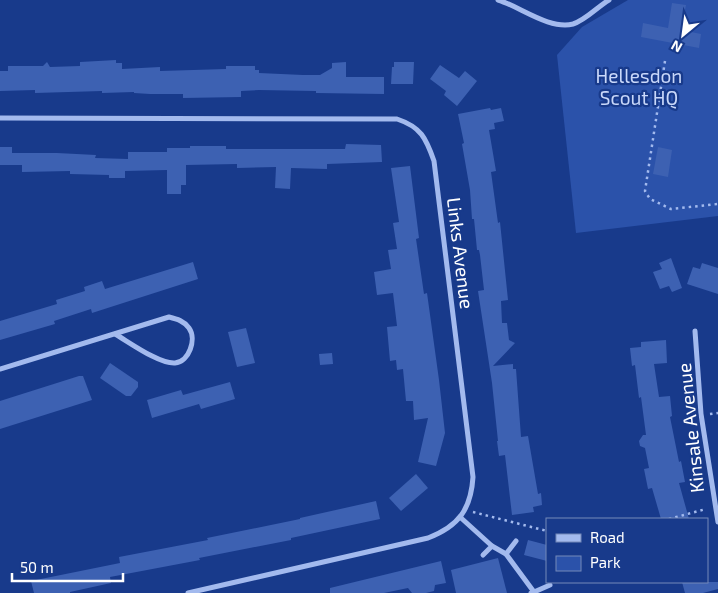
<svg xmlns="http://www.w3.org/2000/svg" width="718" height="593" font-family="'Exo 2',sans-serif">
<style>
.green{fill:#2b52aa}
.building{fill:#3d61b2}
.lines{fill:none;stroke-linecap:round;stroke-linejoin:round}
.path{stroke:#a3baee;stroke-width:2.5;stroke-dasharray:2.5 4;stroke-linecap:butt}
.minor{stroke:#a3baee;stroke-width:5}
.labels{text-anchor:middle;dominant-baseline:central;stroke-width:4.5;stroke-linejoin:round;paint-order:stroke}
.park-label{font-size:19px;fill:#c9d8fa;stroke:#183a8b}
.street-label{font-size:19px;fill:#fff;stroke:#183a8b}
</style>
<rect width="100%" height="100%" fill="#183a8b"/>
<!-- green -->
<path class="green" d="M628 0H718V216L576 233 557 55 582 27Z"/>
<!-- building -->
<g class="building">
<path d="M672 3 686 5 681 30 701 34 699 48 641 37 643 23 668 28Z"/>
<path d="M116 60V63H122V69L160 67V71L226 69V66H255V70H259V73L303 75H320L332 68V63L346 62V77H384V94L316 93V91L259 90 241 91V97L183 98V94H150L134 93V92L102 93V91L35 93V90L0 91V71H8V66H43L47 62 50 67 80 66V62Z"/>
<path d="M394 62H414L413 84H391L392 67H394Z"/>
<path d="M440 65 459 78 465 71 477 81 457 106 444 95 446 91 430 79Z"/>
<path d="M490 108 491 110 501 108 504 121 494 123 495 129 489 130 496 171 491 172 498 223 500 222 508 300 501 301 502 323H507L509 340 515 343 493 366 513 364V369H516L521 437 528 436 538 494 541 493 542 505 533 507 534 512 512 515 505 455 499 456 497 441H498L492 383 478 291 484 290 480 255 479 250H477L474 219H472L470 190 462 144 464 143 458 114Z"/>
<path d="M346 144 381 145 382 162 327 164V169L291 168 290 189 275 188 276 167 237 168V164L186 165V185H181V194H167V170L125 171V178H109V175L70 174V171L22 172V165H0V147H12V153H57L96 155 95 158 128 159V152H167V148H190V146H226V149H345Z"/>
<path d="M658 147 672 150 668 177 653 174Z"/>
<path d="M410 166 419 238 416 239 424 294 427 293 439 380 445 433 436 466 418 462 428 418 414 420 413 401H406L403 369 397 370 396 360 390 361 387 327 397 326 393 293 377 295 374 272 391 269 388 250 397 249 393 223 399 222 391 168Z"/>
<path d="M671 258 682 288 672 292 669 286 660 289 653 272 662 269 659 263Z"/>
<path d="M193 262 198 279 92 313 91 309 54 321 55 324 0 340V321L57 304 56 300 85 291 84 287 102 281 105 289Z"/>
<path d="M702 263 718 268V294L687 284 693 267 700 269Z"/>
<path d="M246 328 255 363 237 367 228 332Z"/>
<path d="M666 340 667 363 654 364 659 397 670 396 672 416 670 417 679 462 681 461 685 482 679 483 689 519H661L652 488 648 489 644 469 649 468 645 448 640 446 639 441 643 435H646L641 397 639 398 635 365 632 366 630 348 641 347V342Z"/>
<path d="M332 353 333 364 320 365 319 354Z"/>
<path d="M110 363 138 382V387L131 396H126L100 378Z"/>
<path d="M79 376H83L92 400 0 429V401Z"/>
<path d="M230 382 235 399 201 409 199 404 152 418 147 400 181 390 183 395Z"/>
<path d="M416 474 428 488 401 511 389 498Z"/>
<path d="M376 501 380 519 291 538V540L199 558 200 560 110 577 111 583 70 592V593H34L31 581 120 563 119 557 208 540 207 538 300 519V518Z"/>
<path d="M528 540 547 545V561L524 555Z"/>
<path d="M498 558 507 593H456L451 570Z"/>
<path d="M441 561 446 583 435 585 434 591 426 593H412L408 588 384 593H330V588Z"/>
<path d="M682 582H718V589L703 593H685Z"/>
</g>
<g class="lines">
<!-- path -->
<g class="path">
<path d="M665 61 645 191 650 199 671 209 718 204"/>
<path d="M710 414 718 413"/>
<path d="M473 512 547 531"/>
<path d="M669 519 706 509"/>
</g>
<!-- minor -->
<g class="minor">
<path d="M498 0C519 6 549 30 573 24 586 20 597 7 609 0"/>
<path d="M0 118 397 119C421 127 426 138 434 161L473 477C471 509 459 526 428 538L188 593"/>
<path d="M695 331 701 414 718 522"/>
<path d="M0 369 169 317C177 319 184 321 189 328 197 339 189 362 175 363 159 364 129 342 115 334"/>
<path d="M460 517 492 546 483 555"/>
<path d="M492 546 506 554 516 541"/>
<path d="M506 554 534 592 531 593"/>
<path d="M534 592 550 585"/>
</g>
</g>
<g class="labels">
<!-- park labels -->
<g class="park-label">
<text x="639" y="75">Hellesdon<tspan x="639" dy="22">Scout HQ</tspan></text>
</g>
<!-- street labels -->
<g class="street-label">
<text transform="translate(461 253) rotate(83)">Links Avenue</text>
<text transform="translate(690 428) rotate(-96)">Kinsale Avenue</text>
</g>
</g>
<!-- legend -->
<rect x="546" y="518" width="162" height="65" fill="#183a8b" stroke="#7489b9"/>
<rect x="556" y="534" width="25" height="8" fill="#a3baee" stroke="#7489b9"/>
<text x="590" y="543" font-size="15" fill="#ffffff">Road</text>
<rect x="556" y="556" width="25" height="15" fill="#2b52aa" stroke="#7489b9"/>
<text x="590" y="568" font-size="15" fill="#ffffff">Park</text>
<!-- north arrow -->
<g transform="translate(683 35) rotate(209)" stroke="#183a8b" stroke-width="4" paint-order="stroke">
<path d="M0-4L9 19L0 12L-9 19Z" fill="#ffffff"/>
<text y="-8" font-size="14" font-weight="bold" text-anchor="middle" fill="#ffffff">N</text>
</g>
<!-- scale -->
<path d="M12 573v8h111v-8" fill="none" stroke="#ffffff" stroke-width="2.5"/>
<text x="20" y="573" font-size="15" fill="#ffffff" stroke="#183a8b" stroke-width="4" paint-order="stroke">50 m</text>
</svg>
